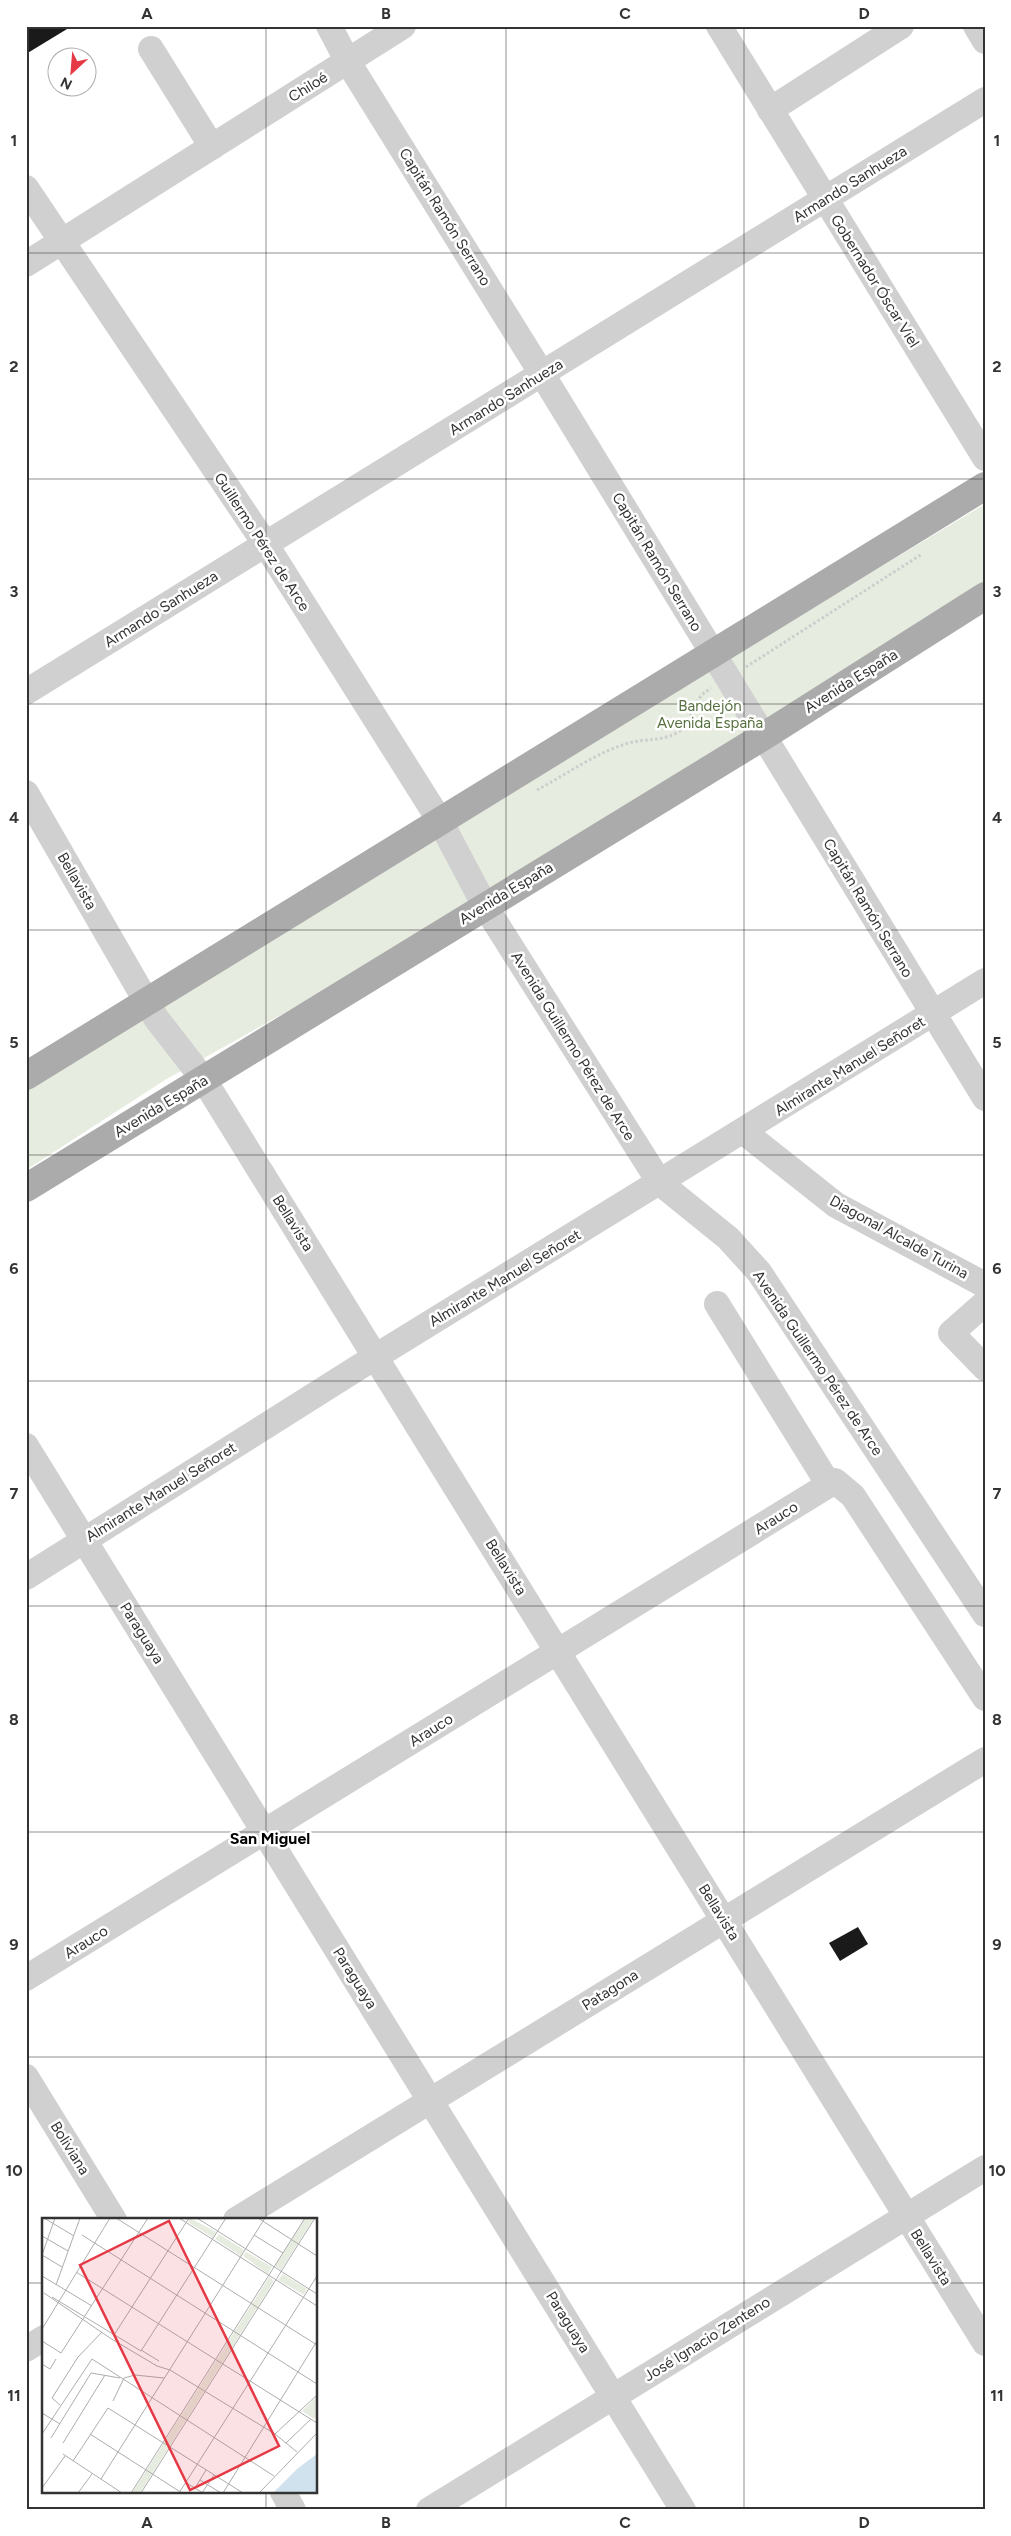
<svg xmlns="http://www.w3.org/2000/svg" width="1011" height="2536" font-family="Figtree,sans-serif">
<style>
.green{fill:#e6ecdf}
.building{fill:#1a1a1a}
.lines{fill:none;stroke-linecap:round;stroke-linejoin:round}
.path{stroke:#cdcdcd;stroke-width:3;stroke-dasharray:2.5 2.5;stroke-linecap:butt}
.minor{stroke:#d0d0d0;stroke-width:26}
.major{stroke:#ababab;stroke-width:28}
.grid{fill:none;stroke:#333;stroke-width:1;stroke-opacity:0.55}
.labels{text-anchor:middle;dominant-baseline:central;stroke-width:5;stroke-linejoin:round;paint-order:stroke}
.street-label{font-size:15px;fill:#333;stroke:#fff}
.park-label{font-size:15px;fill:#56703f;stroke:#fff}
.neighbourhood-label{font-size:16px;font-weight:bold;fill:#000;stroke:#fff}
.inset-road{fill:none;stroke:#adadad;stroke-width:1}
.view{fill:#e63946;fill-opacity:0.15;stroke:#e63946;stroke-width:2.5}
.inset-edge{fill:none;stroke:#333;stroke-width:2.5}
.neatline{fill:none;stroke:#333;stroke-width:2}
.grid-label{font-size:16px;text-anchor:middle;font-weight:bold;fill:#333}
</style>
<rect width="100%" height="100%" fill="#fff"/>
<!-- green -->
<path class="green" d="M985 504V589L482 902 165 1080 26 1170V1088L437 840 698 677Z"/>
<!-- building -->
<g class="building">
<path d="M26 26H72L26 54Z"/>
<path d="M858 1927 868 1944 840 1961 829 1943Z"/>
</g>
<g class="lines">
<!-- path -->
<g class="path">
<path d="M746 667 922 554"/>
<path d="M537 790C567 774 597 752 629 743 647 738 665 742 681 730 695 720 688 702 711 688"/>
</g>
<!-- minor -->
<g class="minor">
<path d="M329 26 348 62 542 374 985 1098"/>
<path d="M719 26 985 458"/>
<path d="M976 26 985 41"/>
<path d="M151 49 212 147"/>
<path d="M770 110 901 26"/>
<path d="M26 188 266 545 440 821 485 906 660 1183 728 1238 759 1272 985 1614"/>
<path d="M26 264 403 26"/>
<path d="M26 692 985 100"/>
<path d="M26 793 156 1018 204 1080 985 2343"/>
<path d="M744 1132 836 1205 985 1285"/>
<path d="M985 1303 951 1333 985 1368"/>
<path d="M717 1304 829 1485"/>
<path d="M26 1446 683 2510"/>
<path d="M26 1577 375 1357 985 981"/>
<path d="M26 1978 835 1481 853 1496 985 1698"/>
<path d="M26 2077 114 2220"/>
<path d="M236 2220 985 1760"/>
<path d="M26 2349 44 2338"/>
<path d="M283 2492 293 2510"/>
<path d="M429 2510 985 2168"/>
</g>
<!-- major -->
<g class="major">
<path d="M26 1076 985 486"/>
<path d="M26 1188 764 736 985 596"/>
</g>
</g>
<!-- grid -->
<path class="grid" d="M266 26V2220M506 26V2510M744 26V2510M26 253H985M26 479H985M26 704H985M26 930H985M26 1155H985M26 1381H985M26 1606H985M26 1832H985M26 2057H985M26 2283H44M316 2283H985M266 2492V2510"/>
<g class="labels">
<!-- street labels -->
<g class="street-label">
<text transform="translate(308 87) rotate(-32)">Chiloé</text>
<text transform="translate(850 184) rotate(-32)">Armando Sanhueza</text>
<text transform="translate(445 217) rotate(58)">Capitán Ramón Serrano</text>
<text transform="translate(875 281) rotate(58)">Gobernador Óscar Viel</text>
<text transform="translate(506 397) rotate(-32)">Armando Sanhueza</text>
<text transform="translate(262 542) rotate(57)">Guillermo Pérez de Arce</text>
<text transform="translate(657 562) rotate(59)">Capitán Ramón Serrano</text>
<text transform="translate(161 609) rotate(-32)">Armando Sanhueza</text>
<text transform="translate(851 681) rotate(-32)">Avenida España</text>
<text transform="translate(77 881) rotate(60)">Bellavista</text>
<text transform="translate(506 893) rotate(-31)">Avenida España</text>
<text transform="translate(868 908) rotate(59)">Capitán Ramón Serrano</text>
<text transform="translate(573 1046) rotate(58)">Avenida Guillermo Pérez de Arce</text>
<text transform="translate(850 1066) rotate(-32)">Almirante Manuel Señoret</text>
<text transform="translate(161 1106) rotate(-31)">Avenida España</text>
<text transform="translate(293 1223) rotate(58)">Bellavista</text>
<text transform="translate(899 1237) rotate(29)">Diagonal Alcalde Turina</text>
<text transform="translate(505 1278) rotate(-31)">Almirante Manuel Señoret</text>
<text transform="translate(818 1363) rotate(56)">Avenida Guillermo Pérez de Arce</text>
<text transform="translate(161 1492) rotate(-32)">Almirante Manuel Señoret</text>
<text transform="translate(776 1518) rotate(-32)">Arauco</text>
<text transform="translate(506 1567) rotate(58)">Bellavista</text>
<text transform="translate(142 1633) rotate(58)">Paraguaya</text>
<text transform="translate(431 1730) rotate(-32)">Arauco</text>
<text transform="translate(719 1912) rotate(58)">Bellavista</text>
<text transform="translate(86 1942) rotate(-32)">Arauco</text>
<text transform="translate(355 1978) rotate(58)">Paraguaya</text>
<text transform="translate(610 1990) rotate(-32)">Patagona</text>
<text transform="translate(70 2148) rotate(58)">Boliviana</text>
<text transform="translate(931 2257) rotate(58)">Bellavista</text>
<text transform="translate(568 2322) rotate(58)">Paraguaya</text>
<text transform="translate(707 2339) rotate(-32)">José Ignacio Zenteno</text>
</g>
<!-- park labels -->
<g class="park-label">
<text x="710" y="706">Bandejón<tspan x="710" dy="17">Avenida España</tspan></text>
</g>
<!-- neighbourhood labels -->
<g class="neighbourhood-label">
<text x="270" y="1838">San Miguel</text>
</g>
</g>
<!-- overview -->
<g transform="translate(42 2218)">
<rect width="275" height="275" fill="#fff"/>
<path d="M148 0 174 14 171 20 146 4ZM263 0H272L239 52 233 48ZM177 16 202 32 199 38 173 21ZM204 34 230 49 226 56 201 38ZM241 56 265 71 262 77 236 62ZM227 59 232 63 98 275H90ZM275 178V198L272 201 260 193Z" fill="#e6ecdf"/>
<path d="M275 236V275H231L255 251Z" fill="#cfe2ee"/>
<path class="inset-road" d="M2 0 32 18M74 0 275 127M137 0 275 88M155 0 275 76M216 0 275 38M40 17 275 166M212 17 241 35M0 18 26 33M0 37 13 0M0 37 20 49M34 54 275 205M0 58 50 88M14 67 38 0M2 75 68 120 115 148 128 152 233 216 255 234M10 79 99 133 184 0M0 111 68 0M72 117 147 0M0 123 19 135 106 0M99 132 117 143M0 146 8 151 14 141M82 160 93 157 122 160M71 183 82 160M18 187 10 180 36 139 60 114M0 195 18 206M0 216 50 141 232 258M48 216 140 275M233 216 275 177M9 220 49 155 78 160M21 225 63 157M244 225 269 201M21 236 80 275M31 243 66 190 201 275M59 261 223 0M158 262 179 275M146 266 161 275M0 270 23 238M153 270 164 252M36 275 50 256M89 275 263 0M99 275 273 0M137 275 275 58M160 275 172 257M181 275 275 123M217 275 275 215"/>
<path class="view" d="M127 3 237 228 148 272 38 47Z"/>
<rect width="275" height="275" class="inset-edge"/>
</g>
<!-- border -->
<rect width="1011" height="2536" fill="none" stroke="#ffffff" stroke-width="55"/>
<!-- north arrow -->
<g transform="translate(72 72) rotate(206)"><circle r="24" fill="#ffffff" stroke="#adadad"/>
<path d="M0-4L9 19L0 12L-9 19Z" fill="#e63946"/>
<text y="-8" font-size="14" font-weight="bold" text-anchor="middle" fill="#333333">N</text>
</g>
<rect x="28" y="28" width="956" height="2480" class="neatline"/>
<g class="grid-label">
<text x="147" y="19">A</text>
<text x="386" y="19">B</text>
<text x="625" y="19">C</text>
<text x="864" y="19">D</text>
<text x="14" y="146">1</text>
<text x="997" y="146">1</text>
<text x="14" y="372">2</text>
<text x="997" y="372">2</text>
<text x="14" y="597">3</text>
<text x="997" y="597">3</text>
<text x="14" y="823">4</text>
<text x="997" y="823">4</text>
<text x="14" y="1048">5</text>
<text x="997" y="1048">5</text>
<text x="14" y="1274">6</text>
<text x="997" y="1274">6</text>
<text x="14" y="1499">7</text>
<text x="997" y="1499">7</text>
<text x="14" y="1725">8</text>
<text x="997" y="1725">8</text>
<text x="14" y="1950">9</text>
<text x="997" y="1950">9</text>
<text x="14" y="2176">10</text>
<text x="997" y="2176">10</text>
<text x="14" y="2401">11</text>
<text x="997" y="2401">11</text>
<text x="147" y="2528">A</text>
<text x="386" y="2528">B</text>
<text x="625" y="2528">C</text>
<text x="864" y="2528">D</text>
</g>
</svg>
